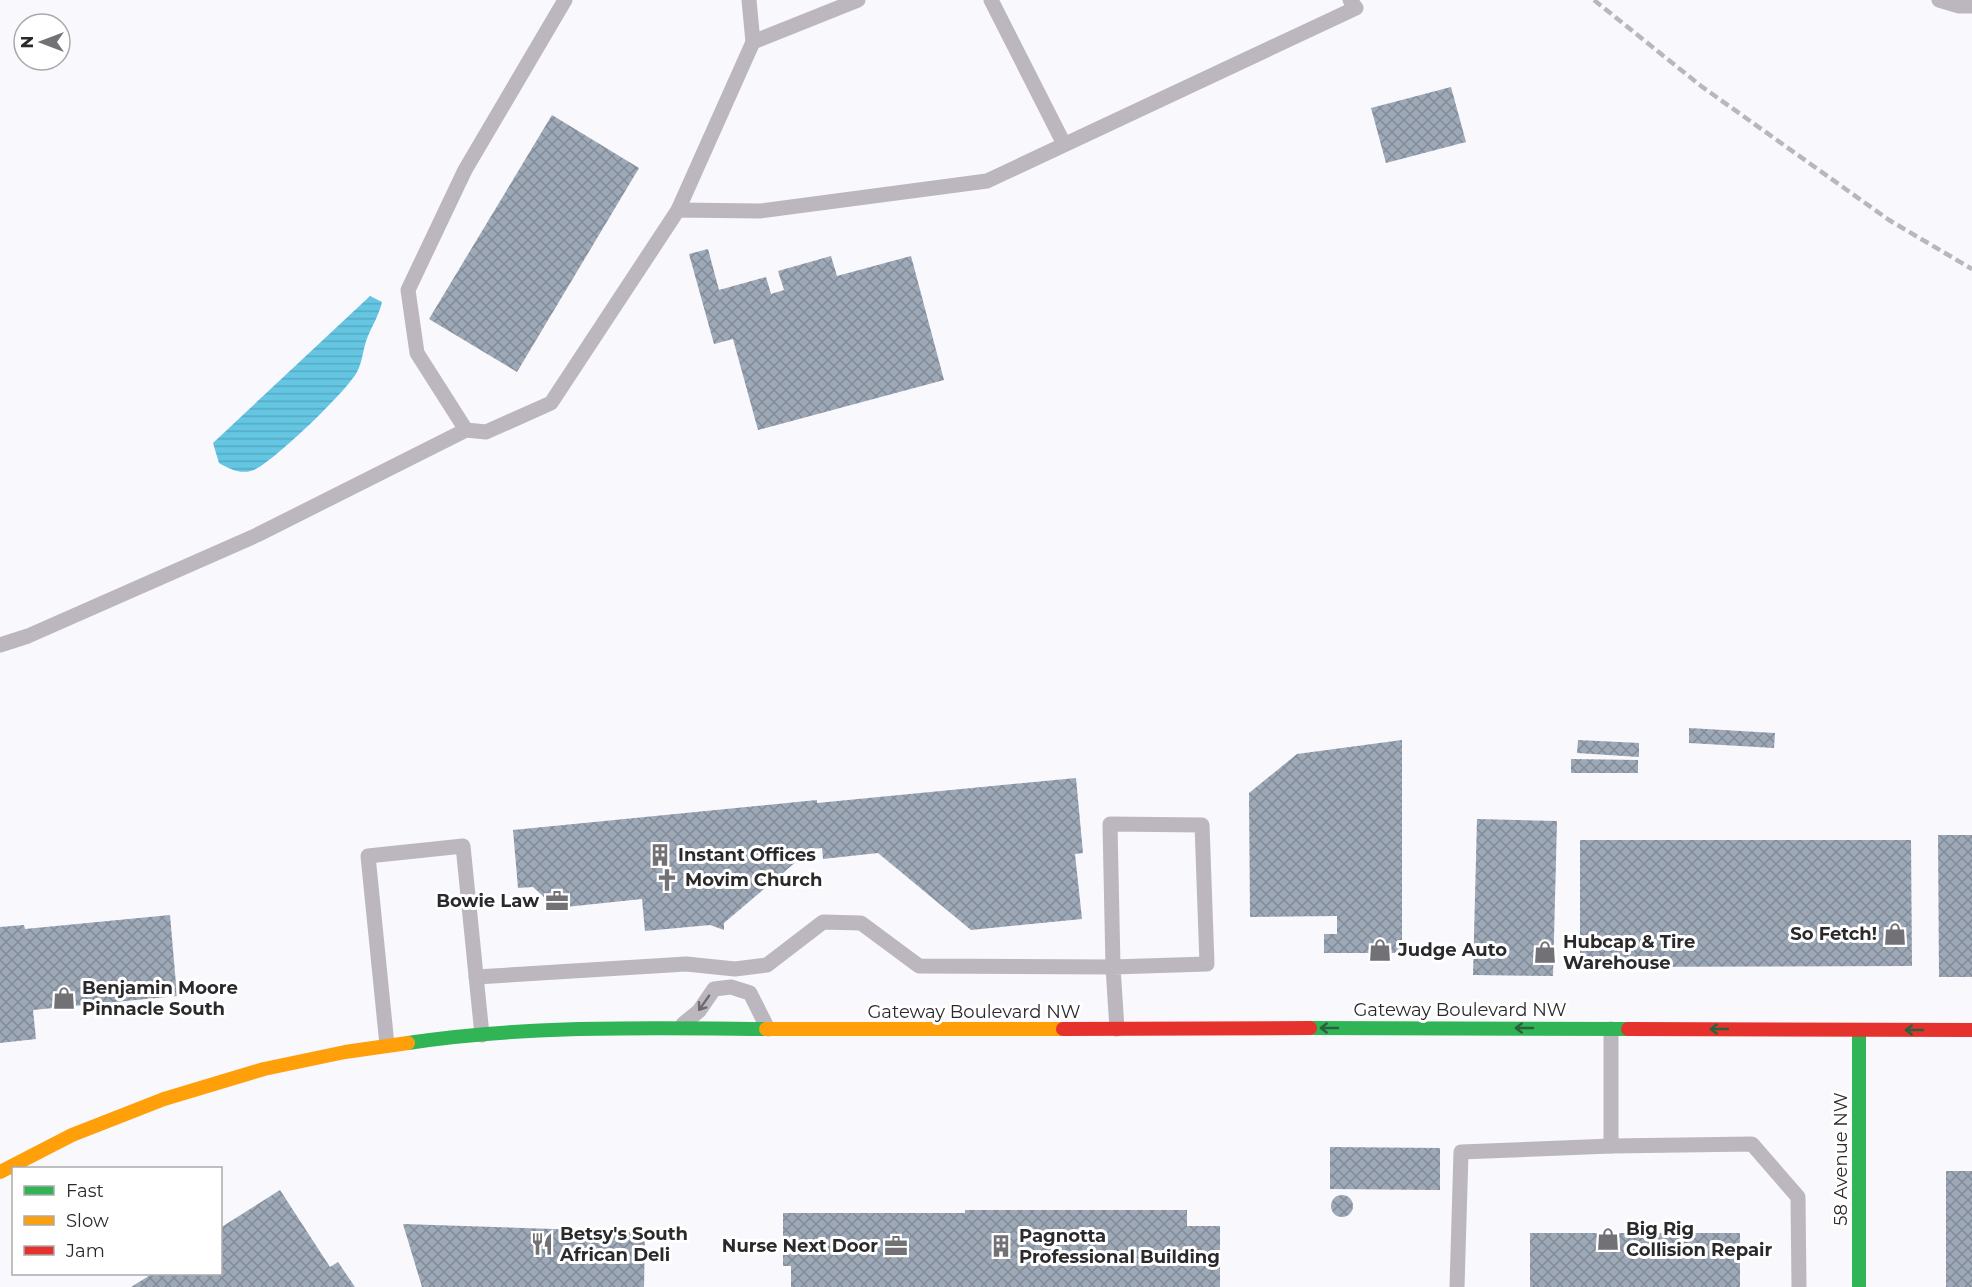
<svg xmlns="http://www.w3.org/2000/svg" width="1972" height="1287" font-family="Montserrat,sans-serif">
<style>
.water{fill:url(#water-rules)}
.building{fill:url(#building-cross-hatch)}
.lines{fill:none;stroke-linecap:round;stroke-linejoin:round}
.lane{stroke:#bcb6bf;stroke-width:15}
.fast{stroke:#30b455;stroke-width:14}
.slow{stroke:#ff9f0a;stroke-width:14}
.jam{stroke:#e5322d;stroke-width:14}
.rail{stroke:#bab7bc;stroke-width:4.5;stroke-dasharray:9 4.5;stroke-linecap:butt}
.oneway{stroke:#6c696f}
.oneway2{stroke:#2c613d}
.labels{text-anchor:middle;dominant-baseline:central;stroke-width:6;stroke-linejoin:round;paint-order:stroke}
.poi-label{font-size:18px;font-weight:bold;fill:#2a2a2d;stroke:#fff;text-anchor:start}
.street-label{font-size:18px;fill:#2a2a2d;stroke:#fff}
</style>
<defs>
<pattern id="water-rules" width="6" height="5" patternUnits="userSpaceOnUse" patternTransform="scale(1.5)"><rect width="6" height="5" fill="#64c6e2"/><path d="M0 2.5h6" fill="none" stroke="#57aac2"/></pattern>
<pattern id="building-cross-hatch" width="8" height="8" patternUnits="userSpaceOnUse" patternTransform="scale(1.5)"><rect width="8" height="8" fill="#9ea9b8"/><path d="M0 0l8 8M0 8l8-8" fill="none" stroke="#818a96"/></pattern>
</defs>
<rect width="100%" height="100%" fill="#f8f8fd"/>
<!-- water -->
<path class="water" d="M370 296 382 302C379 315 373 324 368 336 363 347 363 361 357 372 347 391 273 462 254 470 240 475 230 469 219 463L213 443Z"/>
<!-- building -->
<g class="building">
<path d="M1451 87 1466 142 1386 163 1371 108Z"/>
<path d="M552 115 639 168 517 372 429 319Z"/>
<path d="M708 249 719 290 766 277 771 294 784 290 778 271 831 256 837 276 911 256 944 380 758 430 733 339 714 344 689 254Z"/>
<path d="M1689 728 1775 733 1774 748 1689 743Z"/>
<path d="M1402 740V953H1324V934H1337V916L1250 917 1249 793 1297 754Z"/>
<path d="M1578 740 1639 743V757L1577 753Z"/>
<path d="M1571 759 1638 760V773H1571Z"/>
<path d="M1076 778 1083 853 1075 854 1082 919 971 930 878 853 823 859 822 848 811 849 724 923V930L710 925 645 931 642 899 556 908 533 887 518 888 513 830 817 800V803Z"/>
<path d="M1477 819 1557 821 1553 976 1473 975Z"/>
<path d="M1938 835H1972V977H1939Z"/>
<path d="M1580 840H1911L1912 966 1580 967Z"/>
<path d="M170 915 177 996 33 1010 36 1039 0 1043V927L24 925 25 929Z"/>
<path d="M1330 1147 1440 1148V1190L1330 1189Z"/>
<rect x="1946" y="1171" width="26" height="116"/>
<path d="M280 1190 330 1267 338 1262 355 1287H131L152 1274H220V1228Z"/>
<circle cx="1342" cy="1206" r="11"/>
<path d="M965 1210H1187V1226H1220V1287H791V1266H783V1213H965Z"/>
<path d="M403 1224 645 1232 644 1287H422Z"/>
<rect x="1530" y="1233" width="210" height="54"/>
</g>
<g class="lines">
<!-- lane -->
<g class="lane">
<path d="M565 0 465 170 408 290 417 353 466 430 486 432 551 403 678 210 760 211 987 181 1356 8 1350 0"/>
<path d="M749 0 753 42"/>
<path d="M991 0 1064 144"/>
<path d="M1939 0 1959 6H1972"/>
<path d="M678 210 753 42 858 0"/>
<path d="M0 645 28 636 257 535 466 430"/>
<path d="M476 977 686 964 735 969 767 965 823 922 861 923 919 966 1113 967 1207 964 1202 825 1110 824 1113 967 1117 1029"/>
<path d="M683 1024 699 1011 714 989 731 987 750 993 768 1029"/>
<path d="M1611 1029V1146L1752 1144 1798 1197 1799 1287"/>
<path d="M387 1045 368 856 463 846 482 1035"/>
<path d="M1457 1287 1461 1152 1611 1146"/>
</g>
<!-- fast -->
<g class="fast">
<path d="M1310 1028 1628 1029"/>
<path d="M1859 1030V1287"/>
<path d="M408 1043C526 1025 647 1028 766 1029"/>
</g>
<!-- slow -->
<g class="slow">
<path d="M766 1029H1063"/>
<path d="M0 1172 72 1135 164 1099 264 1069 345 1052 408 1043"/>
</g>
<!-- jam -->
<g class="jam">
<path d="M1063 1029 1310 1028"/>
<path d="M1628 1029 1972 1030"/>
</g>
<!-- rail -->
<path class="rail" d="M1594 0 1701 86 1889 220 1972 269"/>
</g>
<!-- one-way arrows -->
<defs><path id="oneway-shaft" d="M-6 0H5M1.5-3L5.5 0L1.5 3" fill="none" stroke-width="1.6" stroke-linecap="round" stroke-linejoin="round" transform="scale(1.5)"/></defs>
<use class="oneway" href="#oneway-shaft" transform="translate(704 1003) rotate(125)"/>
<g class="oneway2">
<use href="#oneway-shaft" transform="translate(1329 1028) rotate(-180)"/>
<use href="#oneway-shaft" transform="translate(1524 1028) rotate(-180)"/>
<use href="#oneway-shaft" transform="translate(1719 1029) rotate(-180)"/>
<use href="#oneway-shaft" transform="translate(1914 1030) rotate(-180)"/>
</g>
<!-- icons -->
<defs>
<g id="building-bare" transform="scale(1.8)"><path d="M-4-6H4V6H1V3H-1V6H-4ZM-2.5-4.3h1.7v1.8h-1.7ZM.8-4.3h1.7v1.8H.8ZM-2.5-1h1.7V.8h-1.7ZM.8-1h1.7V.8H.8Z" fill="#727276" stroke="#fff" stroke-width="2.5" paint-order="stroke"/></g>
<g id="church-bare" transform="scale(1.8)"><path d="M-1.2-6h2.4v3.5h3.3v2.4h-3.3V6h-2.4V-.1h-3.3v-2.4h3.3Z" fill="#727276" stroke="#fff" stroke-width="2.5" paint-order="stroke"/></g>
<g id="office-bare" transform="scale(1.8)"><path d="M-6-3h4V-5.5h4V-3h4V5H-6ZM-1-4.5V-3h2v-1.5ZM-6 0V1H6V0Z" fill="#727276" stroke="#fff" stroke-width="2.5" paint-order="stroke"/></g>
<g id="shop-bare" transform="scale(1.8)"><path d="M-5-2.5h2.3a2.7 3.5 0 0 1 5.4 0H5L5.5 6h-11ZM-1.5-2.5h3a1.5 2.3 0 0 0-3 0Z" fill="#727276" stroke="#fff" stroke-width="2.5" paint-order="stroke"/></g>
<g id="restaurant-bare" transform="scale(1.8)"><path d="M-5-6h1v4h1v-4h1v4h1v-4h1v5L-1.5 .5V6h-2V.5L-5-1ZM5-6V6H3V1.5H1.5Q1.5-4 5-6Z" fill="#727276" stroke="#fff" stroke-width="2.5" paint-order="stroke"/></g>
</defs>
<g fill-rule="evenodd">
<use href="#building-bare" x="660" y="855"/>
<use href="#church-bare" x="667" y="880"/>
<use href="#office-bare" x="557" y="901"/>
<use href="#shop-bare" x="1895" y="934"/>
<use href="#shop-bare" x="1380" y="950"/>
<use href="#shop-bare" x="1545" y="952"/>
<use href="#shop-bare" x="64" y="998"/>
<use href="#shop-bare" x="1608" y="1239"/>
<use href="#restaurant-bare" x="542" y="1244"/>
<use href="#office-bare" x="896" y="1246"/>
<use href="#building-bare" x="1001" y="1246"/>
</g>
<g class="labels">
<!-- poi labels -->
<g class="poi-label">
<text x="678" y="855">Instant Offices</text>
<text x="685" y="880">Movim Church</text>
<text x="539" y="901" text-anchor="end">Bowie Law</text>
<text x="1877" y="934" text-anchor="end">So Fetch!</text>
<text x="1563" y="942">Hubcap &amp; Tire<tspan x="1563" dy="21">Warehouse</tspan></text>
<text x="1398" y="950">Judge Auto</text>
<text x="82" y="988">Benjamin Moore<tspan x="82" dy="21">Pinnacle South</tspan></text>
<text x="1626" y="1229">Big Rig<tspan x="1626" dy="21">Collision Repair</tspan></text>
<text x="560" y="1234">Betsy's South<tspan x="560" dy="21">African Deli</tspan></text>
<text x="1019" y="1236">Pagnotta<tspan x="1019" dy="21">Professional Building</tspan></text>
<text x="878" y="1246" text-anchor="end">Nurse Next Door</text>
</g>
<!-- street labels -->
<g class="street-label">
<text x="1460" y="1010">Gateway Boulevard NW</text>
<text x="974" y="1012">Gateway Boulevard NW</text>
<text transform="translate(1841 1159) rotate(-90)">58 Avenue NW</text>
</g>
</g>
<!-- legend -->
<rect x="12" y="1167" width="210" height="108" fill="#ffffff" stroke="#aaaaab" stroke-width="1.5"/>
<rect x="24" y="1186" width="30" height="9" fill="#30b455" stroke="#aaaaab" stroke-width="1.5"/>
<text x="66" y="1197" font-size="18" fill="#2a2a2d">Fast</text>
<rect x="24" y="1216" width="30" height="9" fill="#ff9f0a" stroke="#aaaaab" stroke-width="1.5"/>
<text x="66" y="1227" font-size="18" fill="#2a2a2d">Slow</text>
<rect x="24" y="1246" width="30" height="9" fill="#e5322d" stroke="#aaaaab" stroke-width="1.5"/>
<text x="66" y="1257" font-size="18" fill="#2a2a2d">Jam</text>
<!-- north arrow -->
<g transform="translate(42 42) rotate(270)"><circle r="28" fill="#ffffff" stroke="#aaaaab" stroke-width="1.5"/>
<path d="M0-4.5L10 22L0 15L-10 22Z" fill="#727276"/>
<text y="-9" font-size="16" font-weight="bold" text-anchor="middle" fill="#2a2a2d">N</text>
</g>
</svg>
